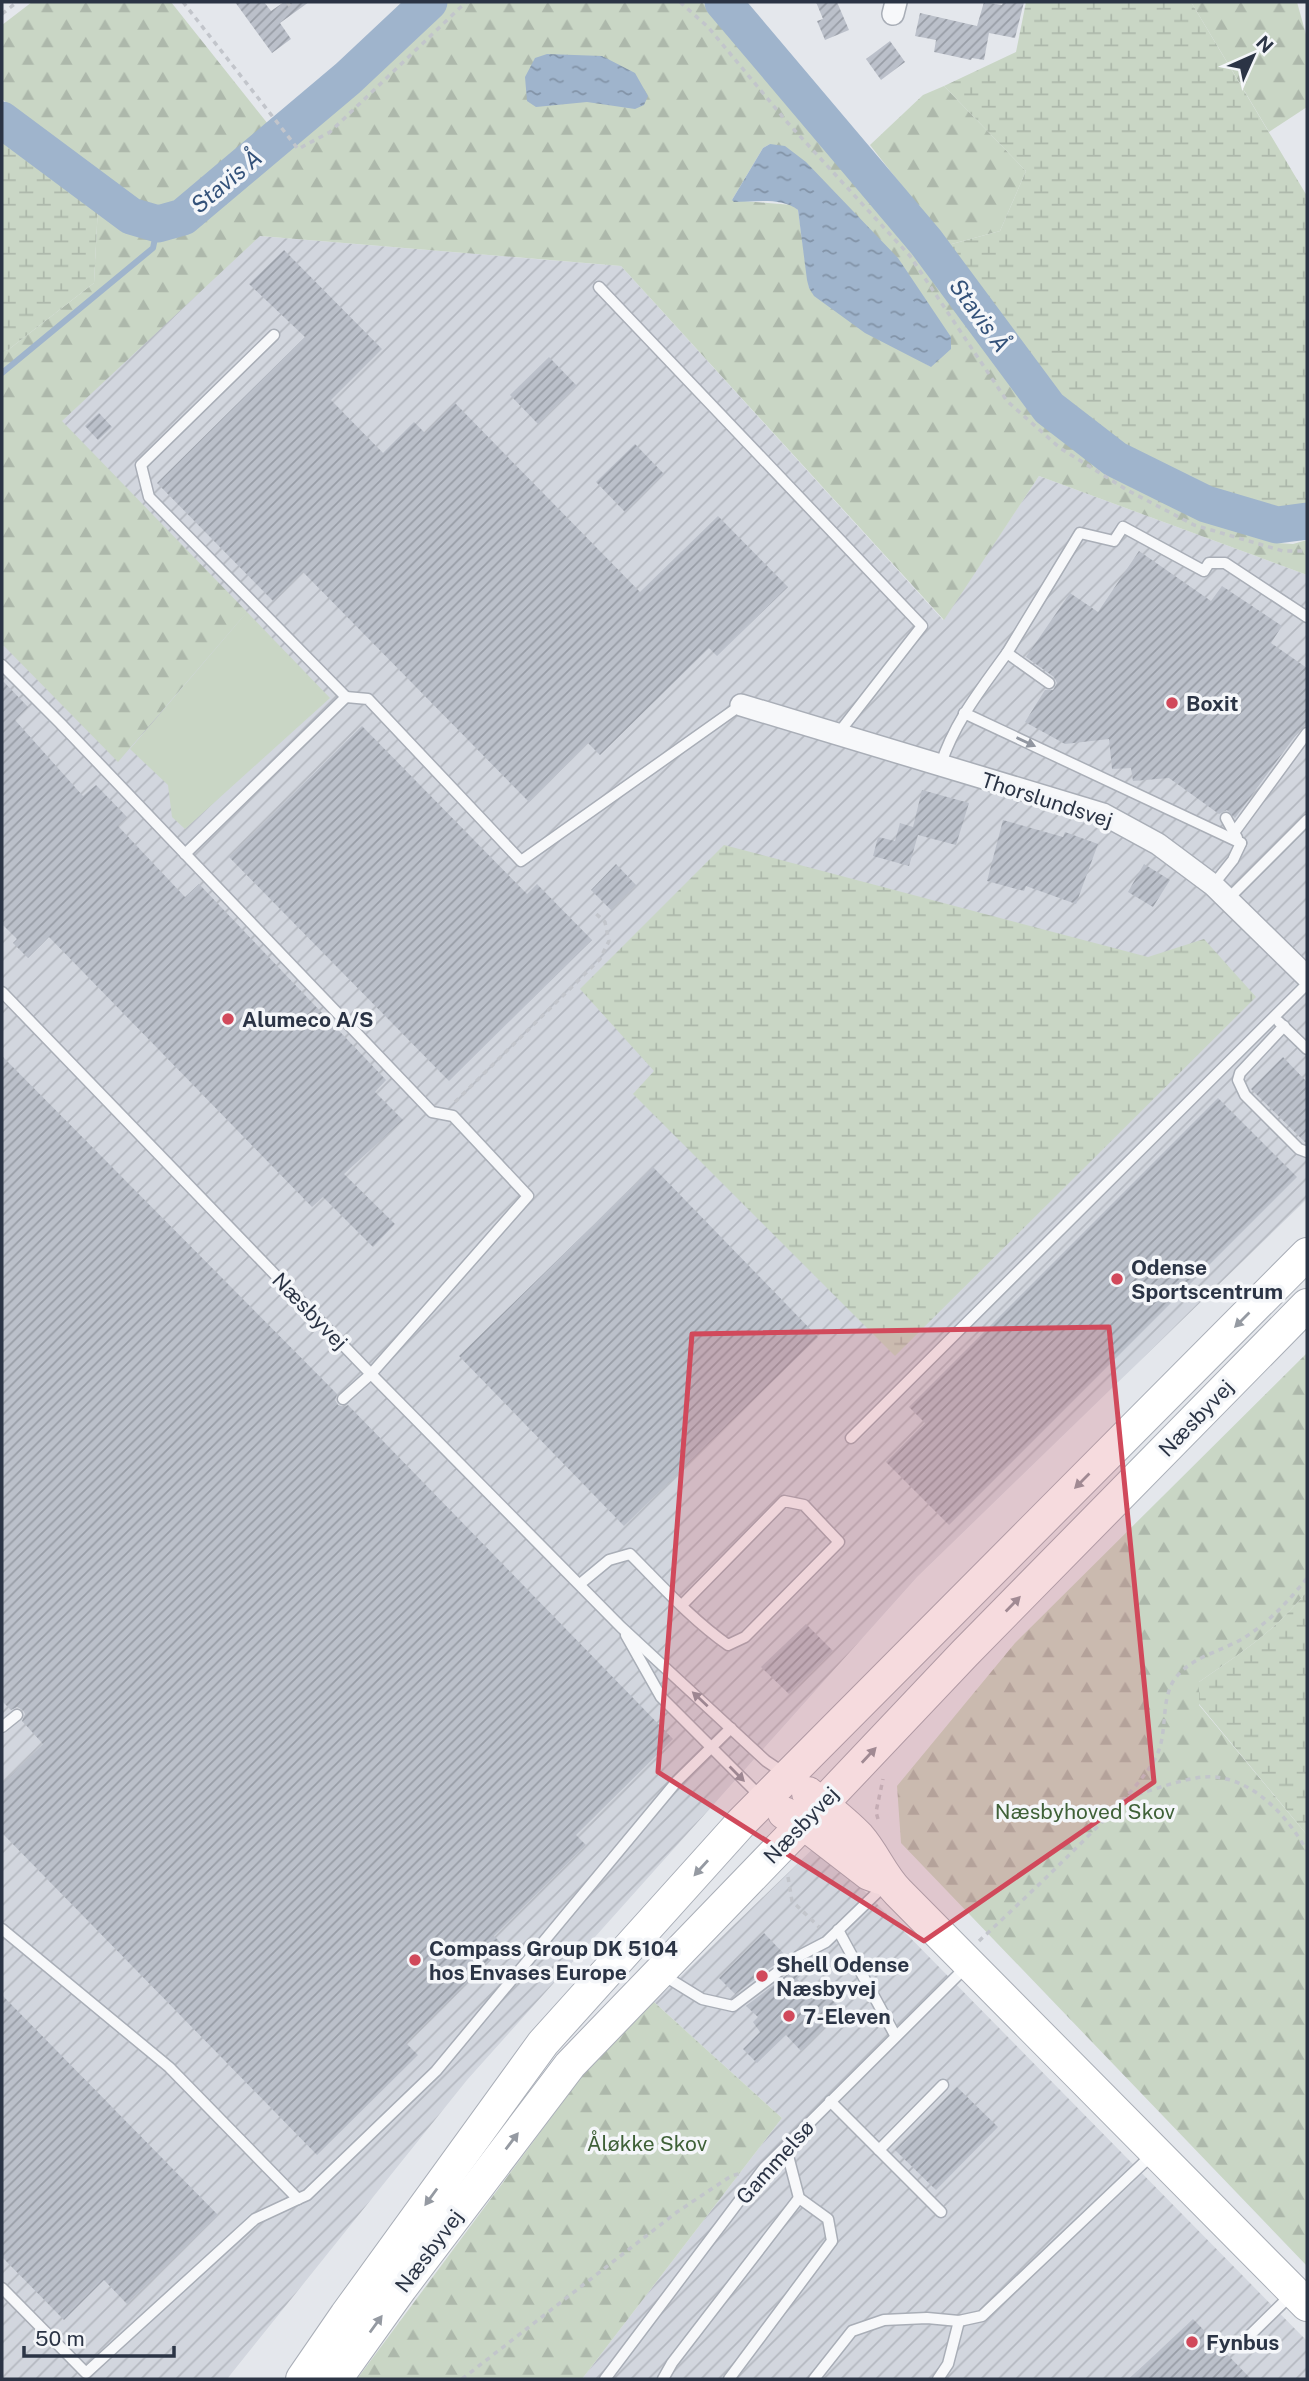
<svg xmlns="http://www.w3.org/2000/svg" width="1309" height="2381" font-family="'Public Sans',sans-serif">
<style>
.industrial{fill:url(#industrial-furrows)}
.green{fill:#c9d6c5}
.forest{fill:url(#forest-firs);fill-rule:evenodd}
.wetland{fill:url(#wetland-marsh)}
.water{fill:url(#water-ripples)}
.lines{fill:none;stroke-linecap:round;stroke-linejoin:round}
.stream{stroke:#9fb4cc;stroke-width:6}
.river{stroke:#9fb4cc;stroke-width:37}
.building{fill:url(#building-hatch)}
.lane-casing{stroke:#a9aeb7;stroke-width:13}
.street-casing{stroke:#a9aeb7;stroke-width:24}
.secondary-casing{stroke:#a9aeb7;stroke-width:34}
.path{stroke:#c2c5cb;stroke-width:3.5;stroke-dasharray:5 5;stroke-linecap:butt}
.lane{stroke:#f7f8fa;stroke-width:10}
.street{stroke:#f7f8fa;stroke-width:21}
.secondary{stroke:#fff;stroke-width:32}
.oneway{fill:#9196a0}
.oneway2{fill:#959aa2}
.marked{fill:#d1495b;fill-opacity:0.2;stroke:#d1495b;stroke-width:5;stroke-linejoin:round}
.poi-dot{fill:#d1495b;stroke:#f4f6f9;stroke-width:2.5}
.labels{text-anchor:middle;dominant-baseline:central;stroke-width:7;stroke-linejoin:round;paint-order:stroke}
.poi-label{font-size:21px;font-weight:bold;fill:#2b3445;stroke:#f4f6f9;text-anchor:start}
.street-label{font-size:21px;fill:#2b3445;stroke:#f4f6f9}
.park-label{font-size:21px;fill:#3f6138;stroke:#f4f6f9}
.water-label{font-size:23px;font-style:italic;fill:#34527a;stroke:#f4f6f9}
</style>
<defs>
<pattern id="industrial-furrows" width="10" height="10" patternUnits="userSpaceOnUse" patternTransform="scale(1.75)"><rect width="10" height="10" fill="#d2d6de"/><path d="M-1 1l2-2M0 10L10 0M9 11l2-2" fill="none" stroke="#b4b8c0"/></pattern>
<pattern id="forest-firs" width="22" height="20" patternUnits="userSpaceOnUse" patternTransform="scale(1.75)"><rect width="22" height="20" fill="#c9d6c5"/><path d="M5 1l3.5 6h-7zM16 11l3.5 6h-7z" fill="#adb8ab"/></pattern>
<pattern id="wetland-marsh" width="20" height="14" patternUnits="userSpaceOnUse" patternTransform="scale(1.75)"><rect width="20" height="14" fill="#c9d6c5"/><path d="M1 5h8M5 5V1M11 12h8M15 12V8" fill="none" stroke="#adb8ab"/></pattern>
<pattern id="water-ripples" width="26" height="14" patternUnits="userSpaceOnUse" patternTransform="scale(1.75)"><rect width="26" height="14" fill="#9fb4cc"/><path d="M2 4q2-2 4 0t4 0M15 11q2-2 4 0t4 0" fill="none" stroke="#8293a7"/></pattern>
<pattern id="building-hatch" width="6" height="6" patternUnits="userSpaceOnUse" patternTransform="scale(1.75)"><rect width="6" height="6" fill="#bbc0ca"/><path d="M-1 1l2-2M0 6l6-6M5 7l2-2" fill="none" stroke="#989da6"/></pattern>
</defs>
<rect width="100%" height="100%" fill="#e4e7ec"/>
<!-- industrial -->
<g class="industrial">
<path d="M259 236 621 266 943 620 1039 476 1307 575V1199L917 1577 467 2080 227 2379H2V476Z"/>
<path d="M818 1844 1307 2341V2379H582L782 2118 654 2002Z"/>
</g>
<!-- green -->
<path class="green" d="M247 612 330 698 185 829 172 817 168 785 130 749Z"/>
<!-- forest -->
<g class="forest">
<path d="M32 2H171L268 124C254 138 239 152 225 166 201 189 174 223 138 206L2 99V25Z"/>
<path d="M440 2H702L734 34 936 272 1024 404 1064 437 1194 511 1277 543 1293 544 1307 540V575L1039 476 944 620 621 266 260 236 62 421 247 612 118 762 2 644V352L8 350 94 283 98 206 147 237 166 240 261 168ZM770 144 931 367 899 348 809 288 798 210 792 205 732 200 763 148Z"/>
<path d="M1191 2H1297L1307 38V107L1269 132Z"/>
<path d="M944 86 1026 171 1000 231 948 245 870 145 923 95Z"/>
<path d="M1307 1353V1591C1278 1629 1238 1655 1199 1682V1705L1307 1835V2266L901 1843 897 1786 1015 1643Z"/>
<path d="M654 2002 782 2118 582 2379H357L582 2076Z"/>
</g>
<!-- wetland -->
<g class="wetland">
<path d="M1026 2H1191L1307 196V509L1287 513 1233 500 1165 469 1097 430 1050 388 948 245 1000 231 1026 171 944 86 1016 52Z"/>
<path d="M2 138 98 206 94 283 8 350 2 352Z"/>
<path d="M724 845 1148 957 1204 939 1256 997 895 1356 633 1094 654 1071 580 989Z"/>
<path d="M1307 1591V1835L1199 1704V1682C1238 1655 1278 1629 1307 1591Z"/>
</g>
<!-- water -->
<g class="water">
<path d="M547 54 602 56 635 73 648 96 644 105 635 109 587 102 536 107 527 101 525 77 535 58Z"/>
<path d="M770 144 785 146 806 162 898 258 951 337V349L931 367 865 333 814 296 809 288 807 280 798 210C782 197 754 202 734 202L732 200 763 148Z"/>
</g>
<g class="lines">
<!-- stream -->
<path class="stream" d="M2 373 153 248 158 224"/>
<!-- river -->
<g class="river">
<path d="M723 2 926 242 1049 408 1115 459 1206 504 1277 525 1307 521"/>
<path d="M2 120 131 216 158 224 183 217 348 78 429 2"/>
</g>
</g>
<!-- building -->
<g class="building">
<path d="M235 2H264L271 11 284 2H309L280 23 291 39 272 53Z"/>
<path d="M816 2H837L849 30 825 40 817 21 823 19Z"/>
<path d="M984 2 1002 5 1003 2H1024L1015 38 989 33 984 60 972 58 971 60 934 52 936 40 915 36 920 13 977 26Z"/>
<path d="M890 41 905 62 881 80 866 59Z"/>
<path d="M284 250 382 349 331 400 383 453 414 422 425 433 455 403 640 592 718 516 788 587 717 656 709 648 600 755 588 743 529 802 303 572 273 601 157 483 305 337 249 284Z"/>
<path d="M549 357 577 386 538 424 510 395Z"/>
<path d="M99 413 112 427 98 440 85 426Z"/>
<path d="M635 444 664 474 625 512 596 482Z"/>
<path d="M1139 551 1211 601 1222 586 1282 626 1271 643 1307 668V724L1301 728 1235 818 1227 810 1219 814 1169 778 1133 781 1131 768 1112 769 1109 739 1065 744 1025 722 1045 690H1053L1057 683 1054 677 1026 657 1070 593 1098 612Z"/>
<path d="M2 680 28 707 15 720 83 796 96 785 127 817 118 826 185 897 199 884 386 1080 375 1092 403 1120 344 1174 395 1224 373 1247 323 1197 312 1207 49 937 28 958 13 943 17 939 2 924Z"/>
<path d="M362 726 527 894 537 884 592 940 449 1081 229 857Z"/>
<path d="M922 790 969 803 956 845 918 835 909 866 873 856 878 837 895 841 900 823 913 827Z"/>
<path d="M1003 820 1063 837 1065 832 1098 844 1076 904 1026 886 1024 891 987 881Z"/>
<path d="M616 864 636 885 611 910 591 890Z"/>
<path d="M1144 864 1170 880 1153 907 1128 892Z"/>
<path d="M2 1056 337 1394 335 1400 338 1405 344 1407 348 1405 673 1739 576 1835 586 1845 494 1936 504 1946 406 2043 418 2055 317 2155 2 1833V1784L43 1744 22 1721 25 1714 23 1710 17 1707 11 1710 2 1701Z"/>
<path d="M1283 1057 1307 1082V1144L1251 1089Z"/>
<path d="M1218 1098 1297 1177 949 1525 886 1462 925 1423 909 1407Z"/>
<path d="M653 1167 818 1337 624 1526 459 1356Z"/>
<path d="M806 1624 833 1651 789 1694 761 1667Z"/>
<path d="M764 1933 786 1956 735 1994 719 1978Z"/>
<path d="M797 1967 803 1973 797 1979 819 2000 826 1994 837 2005 826 2015 831 2021 801 2051 786 2035 757 2063 743 2049 760 2032 753 2022 758 2017 746 2006Z"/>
<path d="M2 1995 218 2215 127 2304 104 2280 64 2320 2 2257Z"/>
<path d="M957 2087 998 2127 936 2190 895 2150Z"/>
<path d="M1193 2319 1251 2379H1129Z"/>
</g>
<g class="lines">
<!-- lane casing -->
<g class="lane-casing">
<g id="lane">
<path d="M599 287 922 626 837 735"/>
<path d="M1007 653 1080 533 1114 541 1123 527 1204 571 1209 563H1225L1307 617"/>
<path d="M2 665 60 723 432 1112 453 1116 528 1196 371 1374 343 1399"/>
<path d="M346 697 368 699 521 861 741 705"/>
<path d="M964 713 1241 843"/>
<path d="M940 767C953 724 981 689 1007 653L1049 683"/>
<path d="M1226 818 1237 838"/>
<path d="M1233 834 1307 733"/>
<path d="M185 854 346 697 149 497 141 465 274 335"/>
<path d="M1213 885 1233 860 1241 843"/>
<path d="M1228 899 1307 820"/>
<path d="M2 992 371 1374 621 1627 766 1761 784 1773"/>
<path d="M1279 1022 1307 1049"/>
<path d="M1284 1026 1240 1073 1238 1080 1245 1095 1299 1149 1307 1152"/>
<path d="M851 1438 1307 984"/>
<path d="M580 1584 609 1560 630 1554C661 1585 691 1619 728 1645L745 1637 839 1542 804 1505 784 1501 682 1605"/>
<path d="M626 1635 661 1697 763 1799"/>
<path d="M2 1727 17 1715"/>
<path d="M2 1929 169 2067 298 2199 255 2219 86 2373 2 2288"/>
<path d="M838 1930 895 2035"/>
<path d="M663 1975 702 1999 733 2006 799 1956 826 1942 886 1884"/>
<path d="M830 2101 941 2212"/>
<path d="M879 2150 943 2085"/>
<path d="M298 2199 307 2195 436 2071 677 1781 731 1728"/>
<path d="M1242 2343 1292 2294"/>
<path d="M605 2379 764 2168 967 1966"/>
<path d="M663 2379 672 2363 799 2198"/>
<path d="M729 2379 832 2241 828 2219 799 2198 786 2148"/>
<path d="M814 2379 852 2331 884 2320 927 2318 959 2321 982 2316 1154 2153"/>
<path d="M938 2379 948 2364 959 2321"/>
</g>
</g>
<!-- street casing -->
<g class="street-casing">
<g id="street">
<path d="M893 14 896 2"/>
<path d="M741 705 1103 814 1158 844 1213 885 1307 977"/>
</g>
</g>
<!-- secondary casing -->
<g class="secondary-casing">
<g id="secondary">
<path d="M808 1793C825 1807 844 1821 859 1837 874 1854 882 1876 898 1892L1307 2305"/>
<path d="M784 1813 803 1823 869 1874 880 1878"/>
<path d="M302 2379 346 2315 543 2043 741 1823 1307 1254"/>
<path d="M336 2379 401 2288 570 2065 822 1804 965 1653 1307 1305"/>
</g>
</g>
<!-- path -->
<g class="path">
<path d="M183 2 298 149 330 132 466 2"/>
<path d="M287 2 292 9"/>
<path d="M680 2 708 27 787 122 910 256 1007 401 1060 448 1127 490 1194 525 1283 551H1307"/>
<path d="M2 14 17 2"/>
<path d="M455 1102 600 959 609 941 605 922 593 911"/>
<path d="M1128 1797C1150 1791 1173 1782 1196 1778 1245 1769 1286 1813 1307 1851"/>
<path d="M878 1819 876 1812 883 1779"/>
<path d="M788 1877 792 1901 819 1927"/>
<path d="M979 1941C1021 1902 1062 1863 1102 1822 1120 1803 1143 1781 1156 1757 1169 1732 1159 1697 1177 1676 1193 1657 1221 1651 1242 1639 1267 1624 1289 1601 1307 1578"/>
<path d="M462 2379 677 2212 731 2176 742 2173"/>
</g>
<!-- lane -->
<use href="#lane" class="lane"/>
<!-- street -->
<use href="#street" class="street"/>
<!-- secondary -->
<use href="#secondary" class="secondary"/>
</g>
<!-- one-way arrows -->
<defs><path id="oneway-solid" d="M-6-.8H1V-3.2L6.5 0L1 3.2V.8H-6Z" transform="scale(1.75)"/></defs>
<g class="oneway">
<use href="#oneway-solid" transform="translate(1026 742) rotate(25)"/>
<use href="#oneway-solid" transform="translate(700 1699) rotate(-137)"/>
<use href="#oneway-solid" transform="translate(737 1774) rotate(45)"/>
</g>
<g class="oneway2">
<use href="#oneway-solid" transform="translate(1242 1320) rotate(135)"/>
<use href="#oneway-solid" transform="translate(1082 1481) rotate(135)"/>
<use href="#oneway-solid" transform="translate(1013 1604) rotate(-46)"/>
<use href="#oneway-solid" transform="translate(869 1755) rotate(-47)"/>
<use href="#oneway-solid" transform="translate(701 1868) rotate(132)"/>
<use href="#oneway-solid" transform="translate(512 2141) rotate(-53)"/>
<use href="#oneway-solid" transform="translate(431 2197) rotate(126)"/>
<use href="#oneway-solid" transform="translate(376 2324) rotate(-54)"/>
</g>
<!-- marked area -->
<path class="marked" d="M1109 1327 1154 1782 924 1941 658 1772 692 1334Z"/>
<!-- markers -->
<g class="poi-dot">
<circle cx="1172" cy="703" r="7"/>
<circle cx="228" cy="1019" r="7"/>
<circle cx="1117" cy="1279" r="7"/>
<circle cx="415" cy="1960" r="7"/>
<circle cx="762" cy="1976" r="7"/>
<circle cx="789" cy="2016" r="7"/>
<circle cx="1192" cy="2342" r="7"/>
</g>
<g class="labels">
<!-- poi labels -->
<g class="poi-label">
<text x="1186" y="703">Boxit</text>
<text x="242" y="1019">Alumeco A/S</text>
<text x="1131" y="1267">Odense<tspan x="1131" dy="24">Sportscentrum</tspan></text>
<text x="429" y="1948">Compass Group DK 5104<tspan x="429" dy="24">hos Envases Europe</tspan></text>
<text x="776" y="1964">Shell Odense<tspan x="776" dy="24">Næsbyvej</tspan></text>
<text x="803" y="2016">7-Eleven</text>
<text x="1206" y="2342">Fynbus</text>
</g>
<!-- street labels -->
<g class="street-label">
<text transform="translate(1047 800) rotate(18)">Thorslundsvej</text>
<text transform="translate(310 1311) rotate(46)">Næsbyvej</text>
<text transform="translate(1196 1418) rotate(-46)">Næsbyvej</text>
<text transform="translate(801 1825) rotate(-46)">Næsbyvej</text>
<text transform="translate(775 2162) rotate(-48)">Gammelsø</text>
<text transform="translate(429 2251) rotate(-53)">Næsbyvej</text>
</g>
<!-- park labels -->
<g class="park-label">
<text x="1085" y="1811">Næsbyhoved Skov</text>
<text x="647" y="2143">Åløkke Skov</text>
</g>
<!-- water labels -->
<g class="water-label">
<text transform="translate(226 181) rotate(-40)">Stavis Å</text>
<text transform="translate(980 315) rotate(54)">Stavis Å</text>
</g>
</g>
<!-- border -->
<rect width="1309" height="2381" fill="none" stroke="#2b3445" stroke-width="7"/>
<!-- north arrow -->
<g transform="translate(1253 56) rotate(45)" stroke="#f4f6f9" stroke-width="5" paint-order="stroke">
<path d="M0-5L12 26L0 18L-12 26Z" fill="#2b3445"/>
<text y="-10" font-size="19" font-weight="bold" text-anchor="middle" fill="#2b3445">N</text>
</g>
<!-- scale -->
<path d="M24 2346v10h150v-10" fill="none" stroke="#2b3445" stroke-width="3.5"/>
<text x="35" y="2346" font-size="21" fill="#2b3445" stroke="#f4f6f9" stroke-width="5" paint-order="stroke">50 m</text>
</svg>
